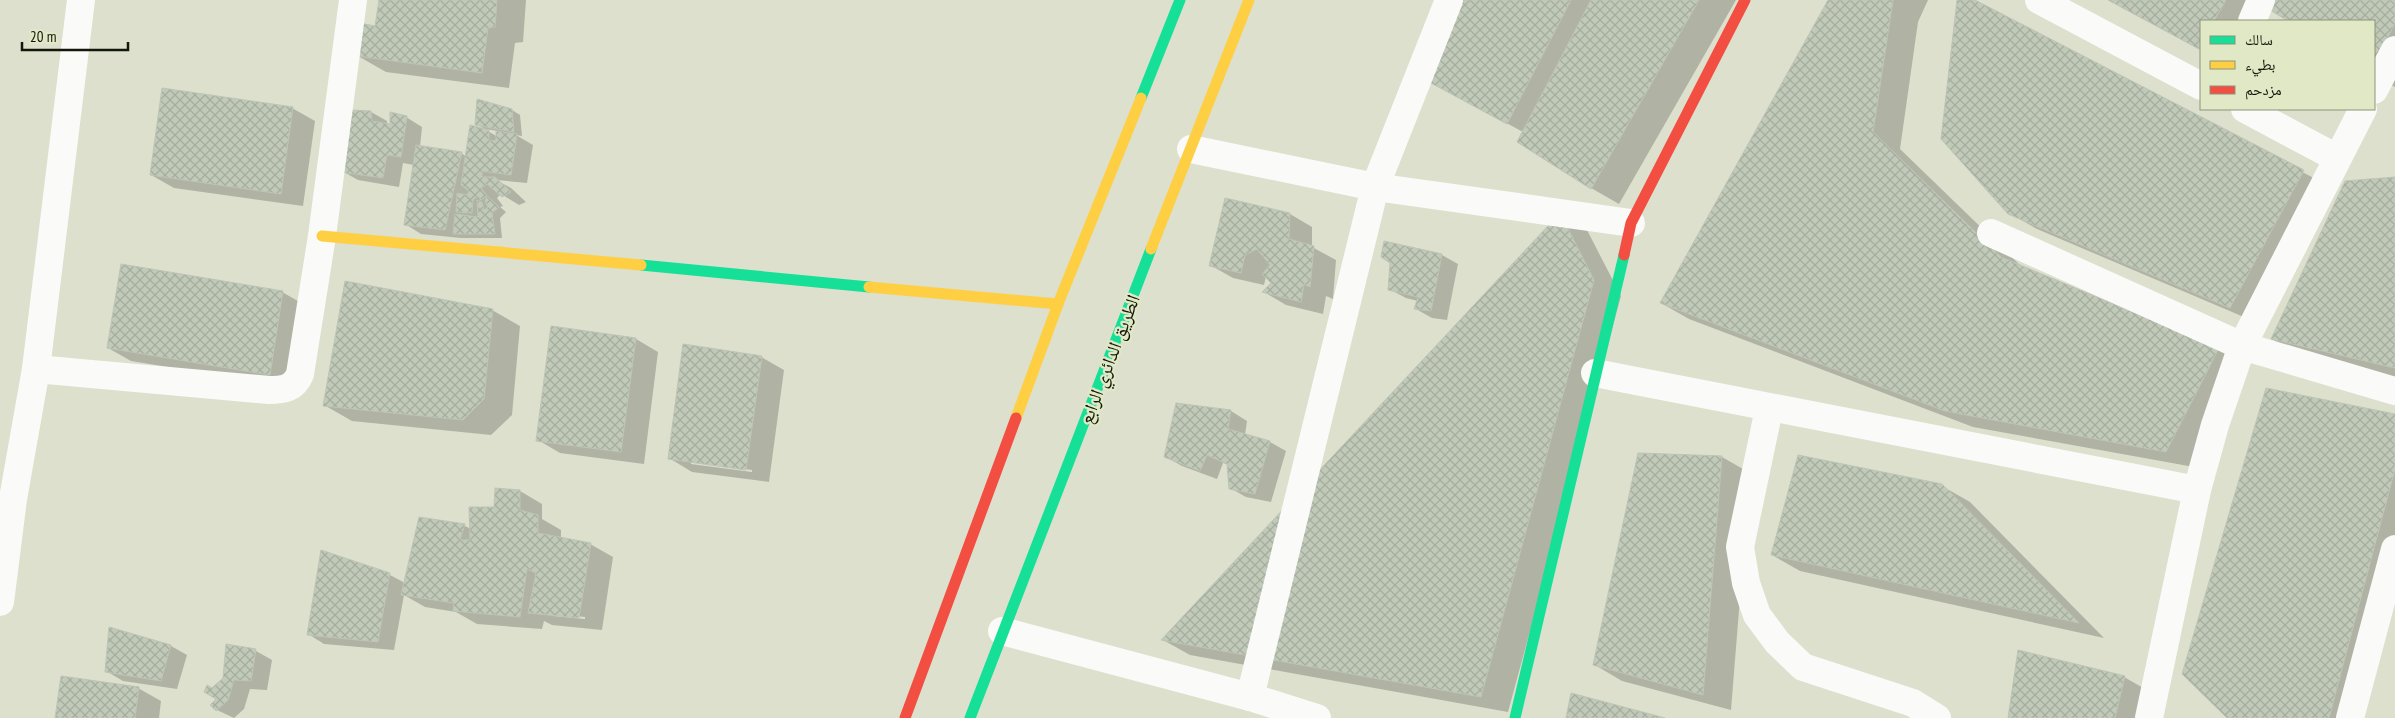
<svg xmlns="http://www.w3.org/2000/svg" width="2395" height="718" font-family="'PT Sans Narrow','Noto Naskh Arabic',sans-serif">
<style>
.shadow{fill:#0003;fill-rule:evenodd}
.building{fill:url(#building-cross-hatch);stroke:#bec4b6}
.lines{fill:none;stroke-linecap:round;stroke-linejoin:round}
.street{stroke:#fafaf8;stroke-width:28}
.fast{stroke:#16e098;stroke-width:11}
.slow{stroke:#ffcf43;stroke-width:11}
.jam{stroke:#f24e42;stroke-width:11}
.labels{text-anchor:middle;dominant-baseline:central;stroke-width:4.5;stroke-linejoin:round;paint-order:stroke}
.street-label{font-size:19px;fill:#13160a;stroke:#e0e8c5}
</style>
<defs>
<pattern id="building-cross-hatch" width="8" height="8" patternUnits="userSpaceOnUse" patternTransform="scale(1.25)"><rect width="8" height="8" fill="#c1cab9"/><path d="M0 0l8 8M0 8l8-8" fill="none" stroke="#a5ad9e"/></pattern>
</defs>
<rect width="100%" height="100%" fill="#dce0cd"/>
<!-- shadow -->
<g class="shadow">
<path d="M380 0H526L523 42 515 43 509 88 386 72 358 56 376 28Z"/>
<path d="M1464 0H1736L1619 204 1591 188 1523 132 1447 91Z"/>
<path d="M1830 0H1928L1918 22 1900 149 2021 266 2219 349 2246 365 2194 467 1973 427 1689 319 1661 303Z"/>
<path d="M1958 0H1973L2331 187 2258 323 2037 229 2009 213Z"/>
<path d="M2109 0H2262L2251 21H2201V50Z"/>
<path d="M2275 0H2395V87L2374 75V21H2290L2271 9Z"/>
<path d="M292 108 315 121 303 206 174 188 151 175Z"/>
<path d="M512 110 520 115 522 136 516 135 533 145 527 183 496 180 511 188 526 202 519 205 501 194 497 198 503 206 500 207 506 212 500 218 502 238H461L421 234 405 224 414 165 403 163 399 187 358 180 342 171 371 112 387 121V125L391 126 406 117 422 127 420 147 461 153 467 157 486 130 498 137V131L485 129 476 124Z"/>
<path d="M2395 178V377L2300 355 2272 339Z"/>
<path d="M1290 214 1312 227V247L1336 260 1333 299 1326 296 1323 314 1286 305 1264 292 1272 283 1266 276 1264 285 1233 278 1210 265Z"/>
<path d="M1560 215 1587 230 1621 296 1508 712 1190 655 1163 640Z"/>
<path d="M1385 242 1442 255 1458 264 1447 320 1432 318 1416 309 1418 301 1406 298 1389 289 1391 262Z"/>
<path d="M282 292 305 305 292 387 131 361 108 348Z"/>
<path d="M492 310 520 326 512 415 491 435 352 421 324 405Z"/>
<path d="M636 339 658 352 644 464 560 453 538 440Z"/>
<path d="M761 357 784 370 769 482 692 472 669 458ZM691 461 752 470V472L691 464Z"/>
<path d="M1231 411 1247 421 1245 435 1270 442 1286 451 1271 502 1246 497 1230 488 1229 465 1223 463 1217 479 1182 466 1166 457Z"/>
<path d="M2395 416V589L2361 718H2229Z"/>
<path d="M1722 457 1750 473 1731 710 1622 681 1595 665Z"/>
<path d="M1942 486 1970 502 2104 638 1800 571 1772 555Z"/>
<path d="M520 491 542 504V519L561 530V538L590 544 613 557 602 630 552 625 544 621 542 629 477 624 456 612 425 607 404 595 394 650 324 644 308 634 322 552 390 575 405 583 420 518 465 526 471 529ZM553 614 585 617V619L553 616Z"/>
<path d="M227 645 256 651 272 660 267 690 250 689 244 709 234 718 217 710 218 699 212 690 224 679Z"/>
<path d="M171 646 187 655 177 689 123 681 106 671Z"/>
<path d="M2124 677 2152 693 2146 718H2009Z"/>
<path d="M138 688 161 701 159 718H56Z"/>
</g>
<!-- building -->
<g class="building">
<path d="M379 0H497L495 27 488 28 482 73 357 56 359 23 375 26Z"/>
<path d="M1463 0H1571L1507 124 1418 76Z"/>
<path d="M1591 0H1699L1591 189 1517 142Z"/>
<path d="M1828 0H1893L1873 132 2001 257 2219 348 2166 452 1945 411 1660 303Z"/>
<path d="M1957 0H1975L2304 170 2230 308 2008 214 1941 139Z"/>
<path d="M2108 0H2226L2214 21H2201V45L2199 49Z"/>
<path d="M2274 0H2395V23L2374 64V21H2288L2270 10Z"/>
<path d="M162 88 293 107 281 194 150 175Z"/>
<path d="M477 99 512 109 514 132 475 125Z"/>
<path d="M350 110 371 111 372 121 390 124V112L407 116 401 157 387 155 383 178 340 172Z"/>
<path d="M470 125 489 130V141L496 140V131L517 134 511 175 482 171V177H495L511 192 502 197 487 184 481 188 487 196 481 200 478 196 473 200 472 213 456 212 457 193 467 195 469 191 461 185Z"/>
<path d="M416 145 462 152 445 230 404 225Z"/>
<path d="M2395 177V368L2271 339 2345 181Z"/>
<path d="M487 196 499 207 492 213 495 234H453L455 214 478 217 477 200 482 202 484 210 488 207 485 201Z"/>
<path d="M1225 198 1290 213 1289 239 1314 246 1310 287 1304 284 1301 302 1262 292 1271 283 1262 274 1270 265 1257 249 1245 255 1241 273 1209 266Z"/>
<path d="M1560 213 1594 280 1481 697 1161 640Z"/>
<path d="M1384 241 1442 254 1431 311 1414 309 1418 297 1388 290 1390 263 1381 257Z"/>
<path d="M121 264 283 291 270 375 107 348Z"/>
<path d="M345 281 493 309 484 399 463 420 323 406Z"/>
<path d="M551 326 636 338 621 452 536 441Z"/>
<path d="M683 344 762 356 746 470 668 459Z"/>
<path d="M2266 388 2395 414V469L2329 718H2227L2182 674Z"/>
<path d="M1176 403 1231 410 1228 429 1270 441 1255 494 1229 489 1227 464 1207 455 1200 471 1164 457Z"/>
<path d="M1638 453 1722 456 1703 695 1593 665Z"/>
<path d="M1798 455 1942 484 2079 623 1771 555Z"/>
<path d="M495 488 520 490V510L538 515V533L591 543 579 618 528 613 536 573 527 569 520 617 453 611 454 603 401 595 419 517 465 524 460 540H470L469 507H494Z"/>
<path d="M321 550 390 573 378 642 307 635Z"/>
<path d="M109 627 171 645 161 681 105 672Z"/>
<path d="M226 644 256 649 251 681 234 680 228 700 216 711 210 705 216 699 204 692 207 685 212 688 223 678Z"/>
<path d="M2018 650 2125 676 2115 718H2008Z"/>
<path d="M61 676 139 687 135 718H55Z"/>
<path d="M1571 693 1665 718H1566Z"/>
</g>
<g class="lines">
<!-- street -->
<g class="street">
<path d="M2039 0 2201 86"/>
<path d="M2252 21 2261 0"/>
<path d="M2374 90 2395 50"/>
<path d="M2245 109 2337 158"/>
<path d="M1191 149 1375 187 1631 223"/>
<path d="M1991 233 2242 346 2395 391"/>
<path d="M36 369 269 390C283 390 294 389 300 374L322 236 353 0"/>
<path d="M1595 373 2197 490"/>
<path d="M1769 409 1740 547 1746 583 1757 615 1777 642 1803 667 1913 703 1937 718"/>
<path d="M0 602 13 499 36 369 81 0"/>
<path d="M1002 631 1250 697 1317 718"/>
<path d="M1250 697 1375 187 1449 0"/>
<path d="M2149 718 2197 490 2215 425 2242 346 2363 109"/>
<path d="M2350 718 2395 549"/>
</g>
<!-- fast -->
<g class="fast">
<path d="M1141 98 1180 0"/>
<path d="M641 265 869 287"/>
<path d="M970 718 1151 249"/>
<path d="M1515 718 1624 255"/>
</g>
<!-- slow -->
<g class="slow">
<path d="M322 236 641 265"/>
<path d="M1151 249 1249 0"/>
<path d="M869 287 1058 304"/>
<path d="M1016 418 1058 304 1141 98"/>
</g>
<!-- jam -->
<g class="jam">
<path d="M1624 255 1631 223 1745 0"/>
<path d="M905 718 1016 418"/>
</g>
</g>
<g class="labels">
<!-- street labels -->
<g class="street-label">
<text transform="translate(1109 359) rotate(-69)">الطريق الدائري الرابع</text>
</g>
</g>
<!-- legend -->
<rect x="2200" y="20" width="175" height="90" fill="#e0e8c5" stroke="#8e947a"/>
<rect x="2210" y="36" width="25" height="8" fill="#16e098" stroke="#8e947a"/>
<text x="2245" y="45" font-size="15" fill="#13160a">سالك</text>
<rect x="2210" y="61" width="25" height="8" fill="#ffcf43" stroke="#8e947a"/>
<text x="2245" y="70" font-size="15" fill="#13160a">بطيء</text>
<rect x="2210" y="86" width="25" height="8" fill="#f24e42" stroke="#8e947a"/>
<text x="2245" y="95" font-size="15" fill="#13160a">مزدحم</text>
<!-- scale -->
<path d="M22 42v8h106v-8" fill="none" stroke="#13160a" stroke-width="2.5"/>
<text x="30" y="42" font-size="15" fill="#13160a" stroke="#e0e8c5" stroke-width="4" paint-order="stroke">20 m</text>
</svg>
